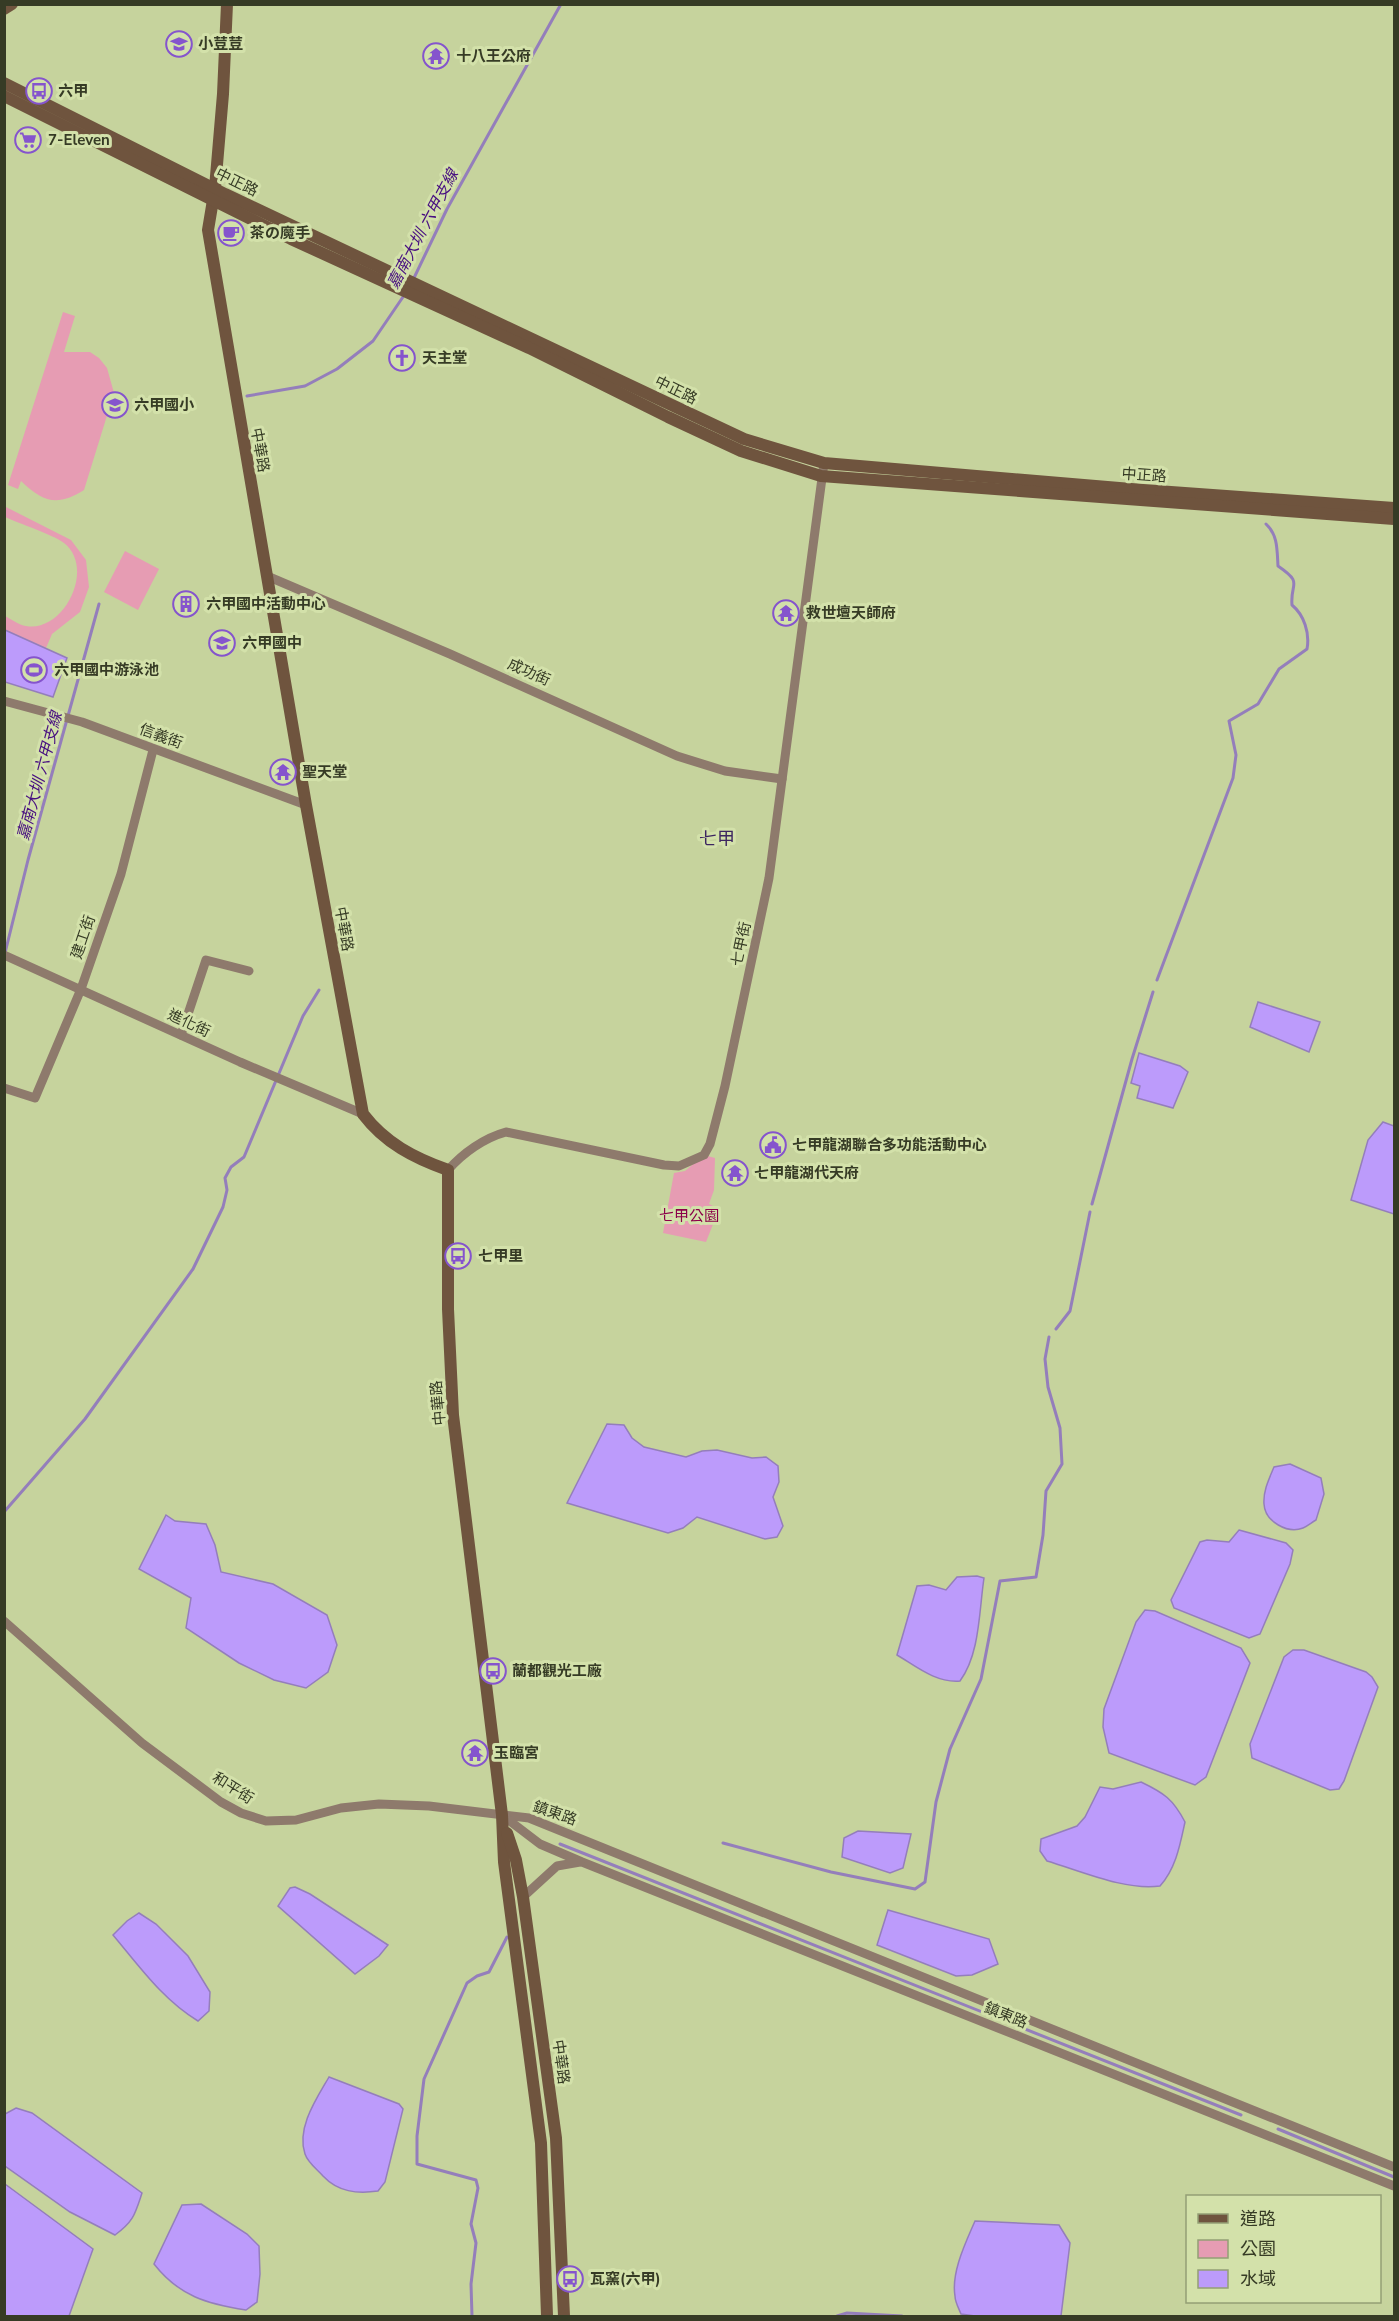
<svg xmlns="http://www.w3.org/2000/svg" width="1399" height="2321" font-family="'Nunito Sans','Noto Sans TC','Noto Sans JP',sans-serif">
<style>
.green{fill:#e69cb3}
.water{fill:#bc9bfb;stroke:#947ebb;stroke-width:1.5}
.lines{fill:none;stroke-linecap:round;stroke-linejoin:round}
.stream{stroke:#947ebb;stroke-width:3}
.street{stroke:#8e7a6c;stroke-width:9}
.secondary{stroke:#6f543e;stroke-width:12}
.labels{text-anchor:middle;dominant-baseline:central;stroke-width:6;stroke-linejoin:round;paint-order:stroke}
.poi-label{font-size:15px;font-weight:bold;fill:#363b25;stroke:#d3e1aa;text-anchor:start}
.street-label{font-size:15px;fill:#363b25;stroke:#d3e1aa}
.park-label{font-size:15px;fill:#8b0049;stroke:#d3e1aa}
.water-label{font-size:16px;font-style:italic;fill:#481081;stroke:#d3e1aa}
.quarter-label{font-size:18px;fill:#3d2660;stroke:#d3e1aa}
</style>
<rect width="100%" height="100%" fill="#c6d39d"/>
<!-- green -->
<g class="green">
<path d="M63 312 75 316 64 352H90L99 358 107 368 114 393 84 490C57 507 43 502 21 481L18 489 8 485Z"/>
<path d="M4 506 71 540 86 560 89 587 80 612 52 634 46 648 5 630V616C11 619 19 625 26 626 64 633 96 568 64 543 52 534 20 524 5 517Z"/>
<path d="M125 551 159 569 138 610 104 592Z"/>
<path d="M704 1155 715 1158 714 1190 709 1204 719 1209 706 1242 663 1233 674 1173 685 1171Z"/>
</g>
<!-- water -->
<g class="water">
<path d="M5 630 67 658 53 697 5 682Z"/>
<path d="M1258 1002 1320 1022 1309 1052 1250 1027Z"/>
<path d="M1139 1053 1180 1066 1188 1072 1173 1108 1137 1098 1140 1086 1131 1083Z"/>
<path d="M1383 1122 1394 1126V1214L1351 1200 1368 1140Z"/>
<path d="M607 1424 624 1425 632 1438 644 1447 686 1457 702 1451 717 1450 752 1458 766 1457 778 1466 779 1482 773 1497 783 1526 777 1537 765 1539 697 1517 683 1528 668 1533 567 1503Z"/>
<path d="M1290 1464 1321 1478 1324 1494 1316 1520C1312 1522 1308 1526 1303 1528 1288 1534 1265 1522 1264 1504 1263 1491 1269 1479 1274 1467Z"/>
<path d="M166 1515 175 1521 206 1524 215 1545 221 1572 273 1584 327 1615 337 1645 328 1672 306 1688 274 1680 239 1663 186 1628 191 1598 139 1569Z"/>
<path d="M1239 1530 1286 1543 1293 1550 1290 1564 1260 1634 1249 1638 1174 1608 1171 1600 1200 1542 1207 1540 1229 1542Z"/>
<path d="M977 1576 984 1578C979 1611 980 1654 960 1681 936 1683 917 1667 897 1655L917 1586 929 1585 946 1590 957 1577Z"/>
<path d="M1145 1610 1155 1611 1241 1648 1250 1663 1206 1777 1195 1785 1109 1753 1103 1727 1104 1709 1136 1622Z"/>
<path d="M1293 1650H1304L1366 1672 1372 1677 1378 1687 1344 1781 1339 1789 1330 1790 1252 1758 1250 1744 1284 1657Z"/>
<path d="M1141 1782C1164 1793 1173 1799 1185 1822 1180 1845 1176 1868 1160 1886 1126 1891 1081 1871 1047 1861L1040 1851 1041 1839 1077 1826 1085 1817 1100 1787 1113 1789Z"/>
<path d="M858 1831 911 1834 903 1868 890 1873 842 1857 844 1838Z"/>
<path d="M295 1887 310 1894 388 1945 379 1956 355 1974 278 1906 290 1888Z"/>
<path d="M888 1910 989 1939 998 1964 972 1975 956 1976 877 1945Z"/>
<path d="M139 1913 156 1924 188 1956 210 1992 209 2011 198 2021C163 2000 139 1966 113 1935L127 1921Z"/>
<path d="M329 2077 399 2104 403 2109 385 2182 378 2191C357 2194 338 2192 323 2176 317 2169 308 2163 305 2154 296 2128 317 2098 329 2077Z"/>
<path d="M16 2108 32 2113 142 2193C135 2214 134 2221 115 2235L70 2212 5 2166V2114Z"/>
<path d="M5 2184 93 2249 69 2316H5Z"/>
<path d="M201 2204 247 2234 259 2246 260 2274 257 2302 246 2310C207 2304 179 2296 154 2264L182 2205Z"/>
<path d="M975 2221 1059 2225 1070 2243 1061 2316H975L961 2314C959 2309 955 2302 955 2296 951 2272 966 2242 975 2221Z"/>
</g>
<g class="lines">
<!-- stream -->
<g class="stream">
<path d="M413 280 447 209 561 4"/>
<path d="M247 396 305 386 337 369 373 341 405 294"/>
<path d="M5 953 28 860 99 604"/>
<path d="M1157 980 1233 778 1236 755 1229 721 1258 704 1279 669 1307 649C1310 633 1304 615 1292 605 1290 582 1304 584 1278 566 1277 550 1278 535 1266 524"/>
<path d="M1092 1204 1132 1059 1153 992"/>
<path d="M1056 1329 1070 1311 1090 1212"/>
<path d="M4 1512 85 1419 193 1269 223 1207 227 1190 225 1178 231 1167 244 1157 303 1016 319 990"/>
<path d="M723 1843 831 1872 915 1889 925 1882 936 1802 950 1749 981 1679 1000 1581 1036 1577 1043 1535 1046 1491 1062 1464 1060 1428 1048 1387 1045 1359 1049 1337"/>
<path d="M560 1844 1241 2115"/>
<path d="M1278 2129 1394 2177"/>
<path d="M472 2316 471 2284 476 2243 471 2224 478 2188 476 2180 417 2164V2136L424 2079 467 1983 477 1976 489 1972 507 1937"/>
<path d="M837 2316 847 2313 902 2316"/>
</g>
<!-- street -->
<g class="street">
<path d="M267 576 450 654 677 756 725 771 782 779"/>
<path d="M4 701 82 722 306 805"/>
<path d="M4 955 240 1062 363 1114"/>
<path d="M181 1035 206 960 249 971"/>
<path d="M4 1088 35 1098 81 989 121 874 153 750"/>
<path d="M448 1170C463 1153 484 1138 506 1132L664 1165 679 1166 704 1155 710 1144 725 1086 769 878 824 463"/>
<path d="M4 1621 142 1743 221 1802 241 1813 266 1821 296 1820 341 1808 379 1804 429 1806 529 1818 1394 2167"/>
<path d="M502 1815 540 1844 582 1862 1394 2186"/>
<path d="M523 1897 557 1866 580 1862"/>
</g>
<!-- secondary -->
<g class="secondary">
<path d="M227 4 223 94 215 188 208 230 306 805 363 1114C385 1143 414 1158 448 1170V1309L453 1415 502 1815 504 1862 541 2143 547 2316"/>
<path d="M4 9 12 4"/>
<path d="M4 83 225 194 678 408 744 439 824 463 1143 490 1394 508"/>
<path d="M4 96 291 239 529 348 668 417 741 451 821 476 1394 519"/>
<path d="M507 1833 516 1860 523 1897 556 2138 564 2316"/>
</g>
</g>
<!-- icons -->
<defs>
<g id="school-ring" transform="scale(1.35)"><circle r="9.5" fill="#d3e1aa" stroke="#8554cd" stroke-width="1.5"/><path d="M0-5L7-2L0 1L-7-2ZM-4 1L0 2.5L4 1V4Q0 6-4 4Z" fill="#8554cd"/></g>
<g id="temple-ring" transform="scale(1.35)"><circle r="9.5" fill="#d3e1aa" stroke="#8554cd" stroke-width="1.5"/><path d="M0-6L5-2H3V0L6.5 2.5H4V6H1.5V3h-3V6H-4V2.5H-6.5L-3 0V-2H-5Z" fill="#8554cd"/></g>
<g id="bus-ring" transform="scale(1.35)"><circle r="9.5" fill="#d3e1aa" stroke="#8554cd" stroke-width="1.5"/><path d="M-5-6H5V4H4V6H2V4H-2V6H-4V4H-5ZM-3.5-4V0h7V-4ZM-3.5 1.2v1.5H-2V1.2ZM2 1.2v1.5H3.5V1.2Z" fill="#8554cd"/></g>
<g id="supermarket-ring" transform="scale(1.35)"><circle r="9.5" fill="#d3e1aa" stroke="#8554cd" stroke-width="1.5"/><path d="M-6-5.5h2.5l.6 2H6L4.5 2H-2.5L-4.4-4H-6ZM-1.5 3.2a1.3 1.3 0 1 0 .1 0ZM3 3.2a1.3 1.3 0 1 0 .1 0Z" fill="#8554cd"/></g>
<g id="cafe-ring" transform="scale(1.35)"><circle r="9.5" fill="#d3e1aa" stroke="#8554cd" stroke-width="1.5"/><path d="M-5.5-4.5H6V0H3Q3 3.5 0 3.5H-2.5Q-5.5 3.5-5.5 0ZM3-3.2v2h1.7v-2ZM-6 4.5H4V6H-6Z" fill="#8554cd"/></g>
<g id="church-ring" transform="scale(1.35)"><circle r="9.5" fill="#d3e1aa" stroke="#8554cd" stroke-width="1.5"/><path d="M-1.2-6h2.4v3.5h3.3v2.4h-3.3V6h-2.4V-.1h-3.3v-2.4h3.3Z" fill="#8554cd"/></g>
<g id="building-ring" transform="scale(1.35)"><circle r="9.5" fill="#d3e1aa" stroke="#8554cd" stroke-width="1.5"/><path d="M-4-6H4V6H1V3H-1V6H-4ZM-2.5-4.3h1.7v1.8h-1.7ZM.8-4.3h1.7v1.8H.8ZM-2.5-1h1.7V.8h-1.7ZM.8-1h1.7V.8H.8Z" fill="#8554cd"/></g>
<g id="stadium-ring" transform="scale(1.35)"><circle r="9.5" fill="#d3e1aa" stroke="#8554cd" stroke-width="1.5"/><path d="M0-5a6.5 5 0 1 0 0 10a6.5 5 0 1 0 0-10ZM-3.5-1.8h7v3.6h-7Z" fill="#8554cd"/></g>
<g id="civic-ring" transform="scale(1.35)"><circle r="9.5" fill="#d3e1aa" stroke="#8554cd" stroke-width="1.5"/><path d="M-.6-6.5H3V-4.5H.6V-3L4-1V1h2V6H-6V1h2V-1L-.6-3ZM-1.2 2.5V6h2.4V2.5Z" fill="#8554cd"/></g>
</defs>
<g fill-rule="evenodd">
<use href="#school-ring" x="179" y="44"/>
<use href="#temple-ring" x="436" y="56"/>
<use href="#bus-ring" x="39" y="91"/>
<use href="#supermarket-ring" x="28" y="140"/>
<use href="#cafe-ring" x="231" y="233"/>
<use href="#church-ring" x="402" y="358"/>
<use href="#school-ring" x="115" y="405"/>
<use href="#building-ring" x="186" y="604"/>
<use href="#temple-ring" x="786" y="613"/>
<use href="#school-ring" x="222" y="643"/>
<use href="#stadium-ring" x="34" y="670"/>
<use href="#temple-ring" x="283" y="772"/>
<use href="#civic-ring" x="773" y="1145"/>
<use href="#temple-ring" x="735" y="1173"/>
<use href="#bus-ring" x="458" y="1256"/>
<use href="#bus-ring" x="493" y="1671"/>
<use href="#temple-ring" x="475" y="1753"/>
<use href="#bus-ring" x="570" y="2279"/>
</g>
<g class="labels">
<!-- poi labels -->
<g class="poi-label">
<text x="198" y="44">小荳荳</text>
<text x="456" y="56">十八王公府</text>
<text x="58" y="91">六甲</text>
<text x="48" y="140">7-Eleven</text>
<text x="250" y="233">茶の魔手</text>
<text x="422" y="358">天主堂</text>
<text x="134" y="405">六甲國小</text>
<text x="206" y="604">六甲國中活動中心</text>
<text x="806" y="613">救世壇天師府</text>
<text x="242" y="643">六甲國中</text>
<text x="54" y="670">六甲國中游泳池</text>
<text x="302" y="772">聖天堂</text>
<text x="792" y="1145">七甲龍湖聯合多功能活動中心</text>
<text x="754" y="1173">七甲龍湖代天府</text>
<text x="478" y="1256">七甲里</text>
<text x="512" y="1671">蘭都觀光工廠</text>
<text x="494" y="1753">玉臨宮</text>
<text x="590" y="2279">瓦窯(六甲)</text>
</g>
<!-- street labels -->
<g class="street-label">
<text transform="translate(237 182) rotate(26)">中正路</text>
<text transform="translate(676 390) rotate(26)">中正路</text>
<text transform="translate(260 450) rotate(80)">中華路</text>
<text transform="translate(1144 475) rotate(4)">中正路</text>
<text transform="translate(529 672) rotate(24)">成功街</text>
<text transform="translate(161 736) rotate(20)">信義街</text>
<text transform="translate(344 929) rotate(80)">中華路</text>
<text transform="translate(83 937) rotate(-71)">建工街</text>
<text transform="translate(741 944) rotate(-78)">七甲街</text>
<text transform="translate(189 1023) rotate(25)">進化街</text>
<text transform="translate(438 1403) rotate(-95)">中華路</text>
<text transform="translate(233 1788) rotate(32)">和平街</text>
<text transform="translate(555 1813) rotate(19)">鎮東路</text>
<text transform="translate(1006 2015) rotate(22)">鎮東路</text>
<text transform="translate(561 2062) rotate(82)">中華路</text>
</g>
<!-- park labels -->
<g class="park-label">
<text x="689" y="1216">七甲公園</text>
</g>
<!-- water labels -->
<g class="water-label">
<text transform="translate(423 229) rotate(-62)">嘉南大圳 六甲支線</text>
<text transform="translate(40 776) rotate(-75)">嘉南大圳 六甲支線</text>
</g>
<!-- quarter labels -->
<g class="quarter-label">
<text x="717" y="839">七甲</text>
</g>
</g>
<!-- border -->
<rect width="1399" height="2321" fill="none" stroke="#363b25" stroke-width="12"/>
<!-- legend -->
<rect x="1186" y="2195" width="195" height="108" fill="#d3e1aa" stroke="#949f75" stroke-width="1.5"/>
<rect x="1198" y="2214" width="30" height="9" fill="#6f543e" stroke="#949f75" stroke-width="1.5"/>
<text x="1240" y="2225" font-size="18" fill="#363b25">道路</text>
<rect x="1198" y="2240" width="30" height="18" fill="#e69cb3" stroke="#949f75" stroke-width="1.5"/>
<text x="1240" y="2255" font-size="18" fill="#363b25">公園</text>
<rect x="1198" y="2270" width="30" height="18" fill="#bc9bfb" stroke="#949f75" stroke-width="1.5"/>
<text x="1240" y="2285" font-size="18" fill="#363b25">水域</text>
</svg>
